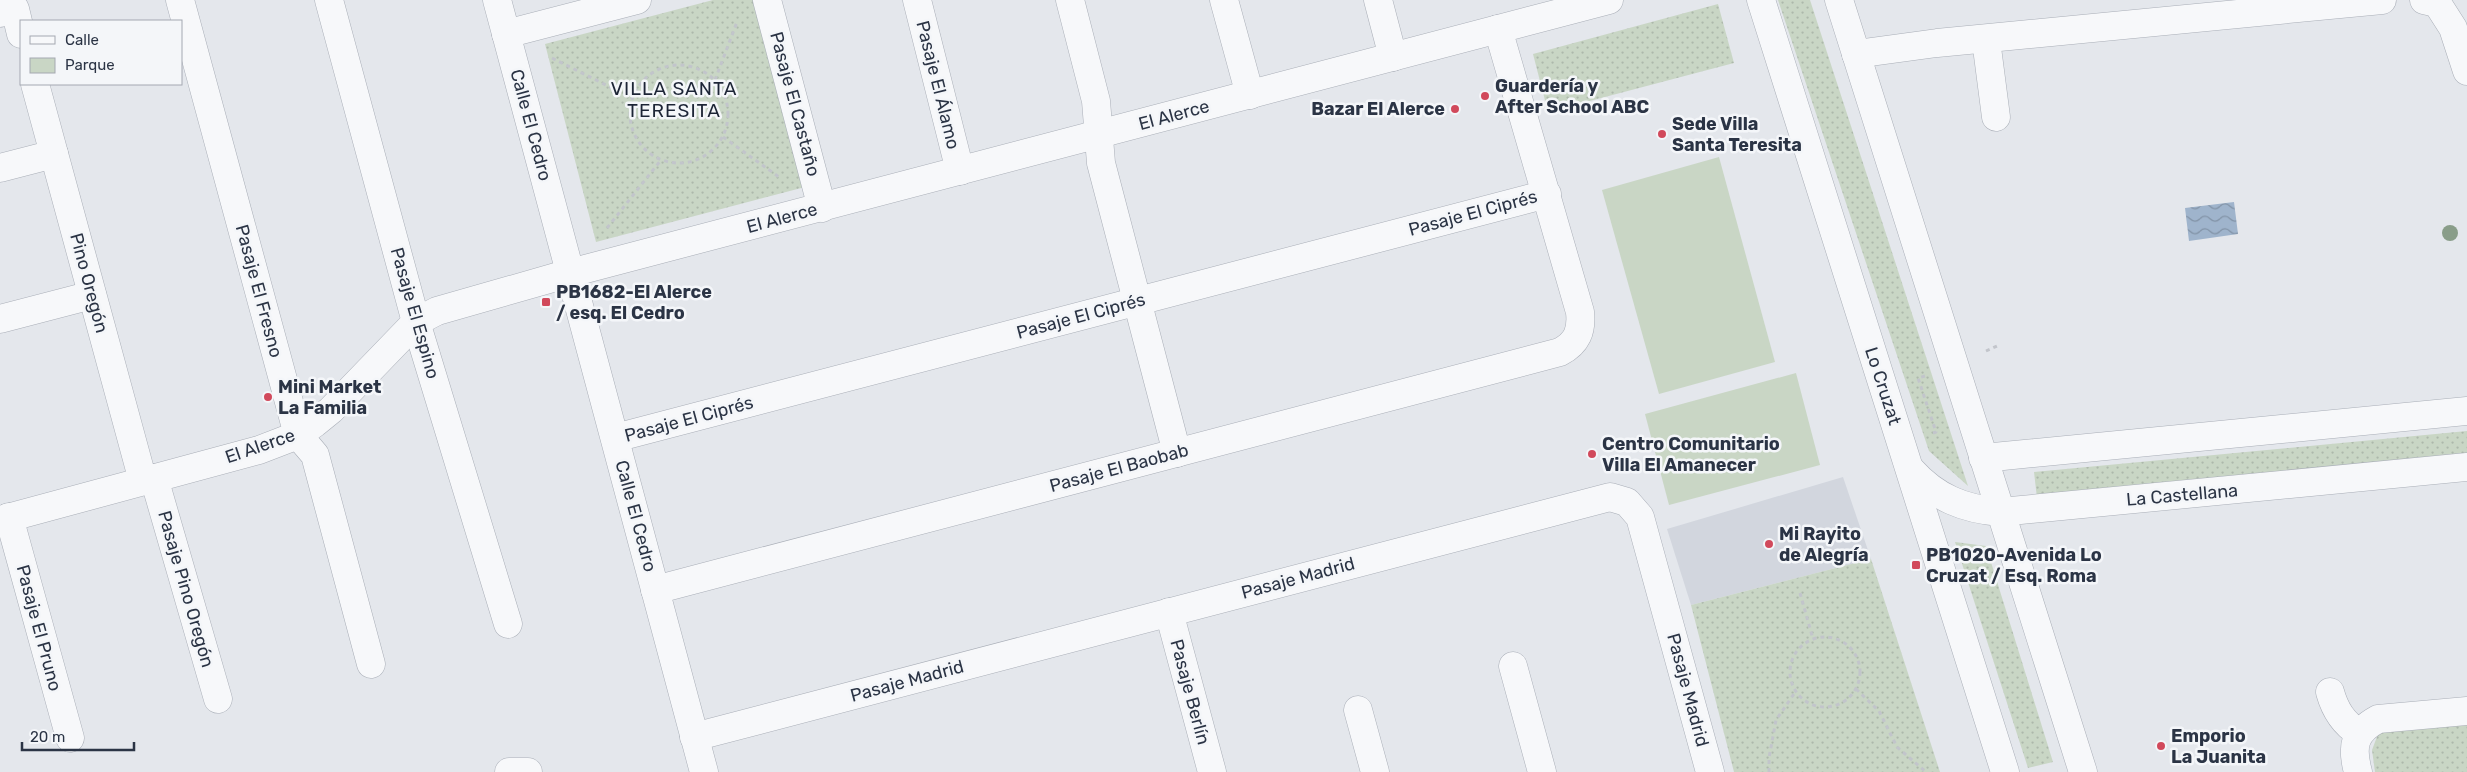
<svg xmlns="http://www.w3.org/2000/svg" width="2467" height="772" font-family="Rubik,sans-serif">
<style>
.built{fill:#d2d6de}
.green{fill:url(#green-dots)}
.pitch{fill:#c9d6c5}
.water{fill:url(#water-waves)}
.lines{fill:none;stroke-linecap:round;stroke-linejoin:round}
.minor-casing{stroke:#a9aeb7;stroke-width:29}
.path{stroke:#c2c5cb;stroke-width:3;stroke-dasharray:4 4;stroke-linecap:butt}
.minor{stroke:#f7f8fa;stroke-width:28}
.tree{fill:#899d89}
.poi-dot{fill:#d1495b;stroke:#f4f6f9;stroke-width:2}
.labels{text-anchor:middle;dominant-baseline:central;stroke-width:5;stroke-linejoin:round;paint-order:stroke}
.street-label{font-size:18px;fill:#2b3445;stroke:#f4f6f9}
.poi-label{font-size:18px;font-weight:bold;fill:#2b3445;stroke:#f4f6f9;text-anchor:start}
.neighbourhood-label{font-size:19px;letter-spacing:1px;fill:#1d2536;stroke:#f4f6f9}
</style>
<defs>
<pattern id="green-dots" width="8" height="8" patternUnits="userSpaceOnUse" patternTransform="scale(1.25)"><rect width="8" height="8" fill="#c9d6c5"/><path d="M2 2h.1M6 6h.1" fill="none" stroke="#adb8ab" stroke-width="1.8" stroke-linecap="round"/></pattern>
<pattern id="water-waves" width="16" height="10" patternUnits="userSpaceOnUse" patternTransform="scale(1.25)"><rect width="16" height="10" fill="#9fb4cc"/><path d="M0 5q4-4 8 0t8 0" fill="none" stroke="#8293a7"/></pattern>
</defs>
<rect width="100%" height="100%" fill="#e4e7ec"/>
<!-- built -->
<path class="built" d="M1843 477 1871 559 1691 605 1667 529Z"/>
<!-- green -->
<g class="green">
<path d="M713 0H755L809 186 596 242 545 44Z"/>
<path d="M1778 0H1810L1968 486 1929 451Z"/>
<path d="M1718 4 1734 63 1548 112 1533 54Z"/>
<path d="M2467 431V454L2037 498 2034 472Z"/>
<path d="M1955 542 1986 546 2053 762 2028 768Z"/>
<path d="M1871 559 1940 772H1734L1691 605Z"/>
<path d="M2467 722V772H2375L2372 750 2378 734 2386 730Z"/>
</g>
<!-- pitch -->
<g class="pitch">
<path d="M1719 157 1775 362 1659 394 1602 190Z"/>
<path d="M1796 373 1820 465 1669 505 1645 414Z"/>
</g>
<!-- water -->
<path class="water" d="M2234 202 2238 234 2189 241 2185 208Z"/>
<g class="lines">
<!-- minor casing -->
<g class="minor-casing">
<g id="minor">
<path d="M180 0 298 435 315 455 371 664"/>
<path d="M329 0 416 322 508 624"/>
<path d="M497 0 704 772"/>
<path d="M767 0 822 208"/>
<path d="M917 0 960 171"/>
<path d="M1070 0 1096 101 1101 163 1177 453"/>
<path d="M1224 0 1250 95"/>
<path d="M1378 0 1393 57"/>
<path d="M1761 0 2005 772"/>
<path d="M1839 0 2083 772"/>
<path d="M2424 0 2437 3 2453 28 2467 71"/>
<path d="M0 13 15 9 21 34"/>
<path d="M506 34 637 0"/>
<path d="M1986 40 1996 117"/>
<path d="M1856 54 1937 43 2382 0"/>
<path d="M35 84 143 481"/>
<path d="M0 168 54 154"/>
<path d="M0 319 92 295"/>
<path d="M615 438 1547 194"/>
<path d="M1983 458 2467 411"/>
<path d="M1911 470C1936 498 1964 509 2000 512L2467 467"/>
<path d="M154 478 218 699"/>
<path d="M9 517 70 738"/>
<path d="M0 520 259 450 298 435 315 423 331 410 416 322 437 311 570 273 1609 0"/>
<path d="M655 590 1560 352C1577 343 1582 331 1580 312L1498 29"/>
<path d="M1169 612 1212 772"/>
<path d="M1513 666 1542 772"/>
<path d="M2330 692C2335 710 2343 723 2359 733"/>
<path d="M1358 710 1375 772"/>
<path d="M694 737 1610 497 1627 502 1640 517 1710 772"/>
<path d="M509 772H528"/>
<path d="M2358 772C2351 746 2354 732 2378 719L2467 711"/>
</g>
</g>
<!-- path -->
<g class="path">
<path d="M552 58 632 98"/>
<circle cx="679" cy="114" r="49"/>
<path d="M715 80 737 22"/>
<path d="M723 137 779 177"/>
<path d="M607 228 661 160"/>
<path d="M1986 351 1997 346"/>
<path d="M1925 376 1918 378 1936 432 1933 433"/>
<path d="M1800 593 1813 639"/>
<circle cx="1825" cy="672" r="35"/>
<path d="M1856 689 1879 711 1897 747 1926 772"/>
<path d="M1769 772V758L1776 720 1796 691"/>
</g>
<!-- minor -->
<use href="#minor" class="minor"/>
</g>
<!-- trees -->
<circle class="tree" cx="2450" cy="233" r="8"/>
<!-- markers -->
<g class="poi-dot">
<circle cx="1485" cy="96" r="5"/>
<circle cx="1455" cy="109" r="5"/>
<circle cx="1662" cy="134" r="5"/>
<rect x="541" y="297" width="10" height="10" rx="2.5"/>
<circle cx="268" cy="397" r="5"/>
<circle cx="1592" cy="454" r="5"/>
<circle cx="1769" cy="544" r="5"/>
<rect x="1911" y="560" width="10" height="10" rx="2.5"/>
<circle cx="2161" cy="746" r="5"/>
</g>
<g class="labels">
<!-- street labels -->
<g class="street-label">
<text transform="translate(938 85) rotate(76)">Pasaje El Álamo</text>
<text transform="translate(795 104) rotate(75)">Pasaje El Castaño</text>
<text transform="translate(1174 115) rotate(-15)">El Alerce</text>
<text transform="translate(531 125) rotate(75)">Calle El Cedro</text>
<text transform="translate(1473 213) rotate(-15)">Pasaje El Ciprés</text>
<text transform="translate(782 218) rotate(-15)">El Alerce</text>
<text transform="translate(89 283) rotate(75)">Pino Oregón</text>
<text transform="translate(259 291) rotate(75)">Pasaje El Fresno</text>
<text transform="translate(415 313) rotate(74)">Pasaje El Espino</text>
<text transform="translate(1081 316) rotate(-15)">Pasaje El Ciprés</text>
<text transform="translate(1883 386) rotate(72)">Lo Cruzat</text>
<text transform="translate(689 419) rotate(-15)">Pasaje El Ciprés</text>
<text transform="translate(260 446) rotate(-19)">El Alerce</text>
<text transform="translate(1119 468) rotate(-15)">Pasaje El Baobab</text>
<text transform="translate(2182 495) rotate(-5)">La Castellana</text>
<text transform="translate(636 516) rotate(75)">Calle El Cedro</text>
<text transform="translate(1298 578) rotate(-15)">Pasaje Madrid</text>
<text transform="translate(186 589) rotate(74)">Pasaje Pino Oregón</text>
<text transform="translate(39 628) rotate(75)">Pasaje El Pruno</text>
<text transform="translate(907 681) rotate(-15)">Pasaje Madrid</text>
<text transform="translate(1688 690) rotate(75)">Pasaje Madrid</text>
<text transform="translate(1190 692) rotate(75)">Pasaje Berlín</text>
</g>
<!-- poi labels -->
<g class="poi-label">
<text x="1495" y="86">Guardería y<tspan x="1495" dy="21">After School ABC</tspan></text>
<text x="1445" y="109" text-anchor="end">Bazar El Alerce</text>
<text x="1672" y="124">Sede Villa<tspan x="1672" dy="21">Santa Teresita</tspan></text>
<text x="556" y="292">PB1682-El Alerce<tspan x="556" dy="21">/ esq. El Cedro</tspan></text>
<text x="278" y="387">Mini Market<tspan x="278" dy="21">La Familia</tspan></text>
<text x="1602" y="444">Centro Comunitario<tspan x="1602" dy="21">Villa El Amanecer</tspan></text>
<text x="1779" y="534">Mi Rayito<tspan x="1779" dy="21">de Alegría</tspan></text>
<text x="1926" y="555">PB1020-Avenida Lo<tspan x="1926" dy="21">Cruzat / Esq. Roma</tspan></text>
<text x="2171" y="736">Emporio<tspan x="2171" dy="21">La Juanita</tspan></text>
</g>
<!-- neighbourhood labels -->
<g class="neighbourhood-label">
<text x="674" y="88">VILLA SANTA<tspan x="674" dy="22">TERESITA</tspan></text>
</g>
</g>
<!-- legend -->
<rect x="20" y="20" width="162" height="65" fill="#f4f6f9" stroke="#a4a8b1"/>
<rect x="30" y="36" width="25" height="8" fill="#f7f8fa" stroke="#a4a8b1"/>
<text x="65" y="45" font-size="15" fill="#2b3445">Calle</text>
<rect x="30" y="58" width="25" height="15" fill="#c9d6c5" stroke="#a4a8b1"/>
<text x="65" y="70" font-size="15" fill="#2b3445">Parque</text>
<!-- scale -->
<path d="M22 742v8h112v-8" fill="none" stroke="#2b3445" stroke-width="2.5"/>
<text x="30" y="742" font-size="15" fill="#2b3445" stroke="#f4f6f9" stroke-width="4" paint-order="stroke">20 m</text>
</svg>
